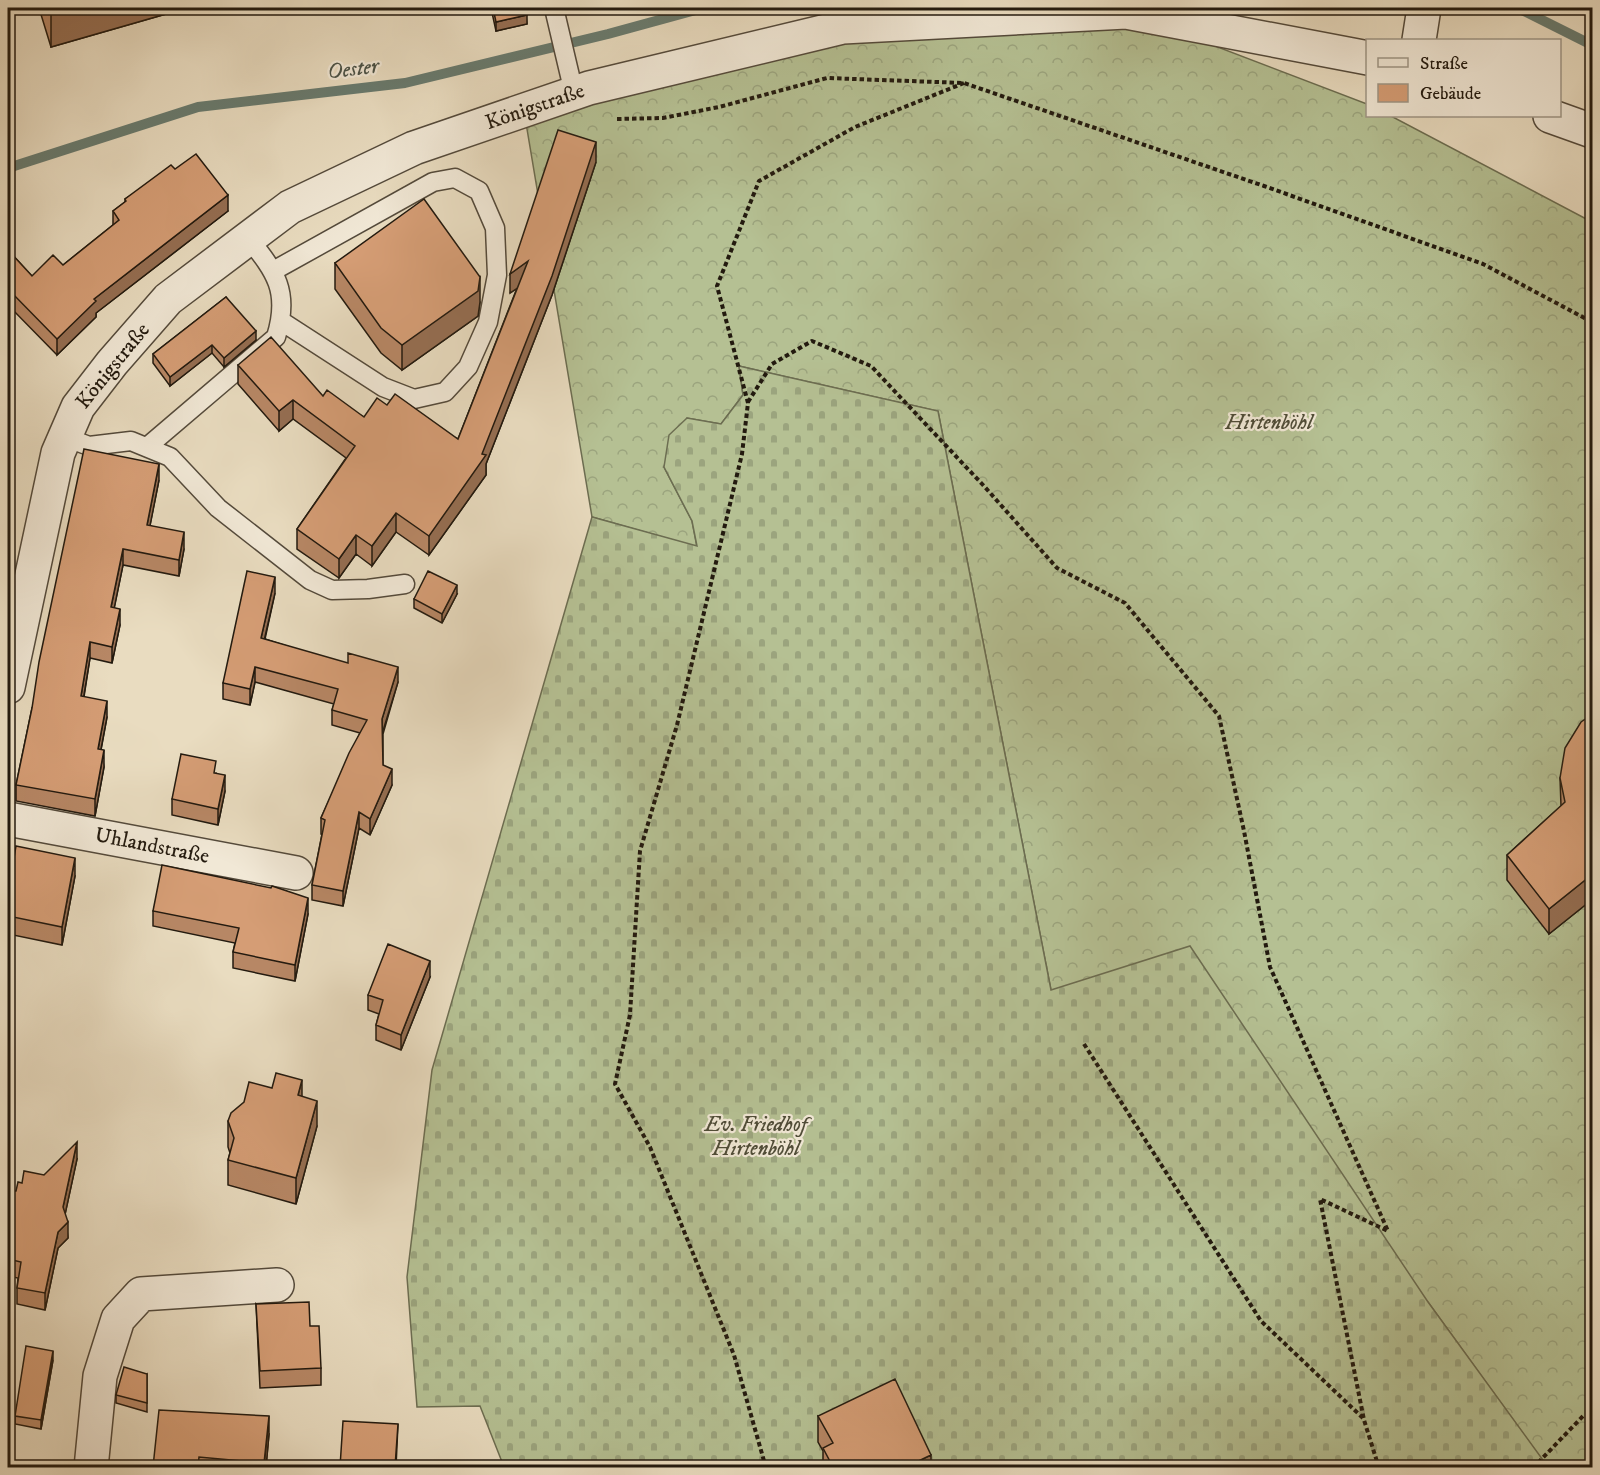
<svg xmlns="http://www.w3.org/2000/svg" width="1600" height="1475" viewBox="0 0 1600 1475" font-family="'IM FELL DW Pica',serif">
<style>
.forest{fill:url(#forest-crowns);stroke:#6c6d51;stroke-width:1.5}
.cemetery{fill:url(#cemetery-stones);stroke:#6c6d51;stroke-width:1.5}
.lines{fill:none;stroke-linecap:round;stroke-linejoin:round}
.stream{stroke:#697b6f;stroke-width:10}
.service-casing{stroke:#544a3b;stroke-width:21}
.minor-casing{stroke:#544a3b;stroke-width:36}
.tertiary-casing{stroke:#544a3b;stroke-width:36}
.path{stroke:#231a0f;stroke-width:4;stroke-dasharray:4.5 3;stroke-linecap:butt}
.service{stroke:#f1e8d6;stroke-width:18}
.minor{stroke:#f1e8d6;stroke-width:33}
.tertiary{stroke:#f1e8d6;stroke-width:33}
.wall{fill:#b78765;stroke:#231a0f;stroke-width:1.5}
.shaded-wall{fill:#956e52;stroke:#231a0f;stroke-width:1.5}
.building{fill:#d59d75;stroke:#231a0f;stroke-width:1.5}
.labels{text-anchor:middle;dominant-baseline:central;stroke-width:4.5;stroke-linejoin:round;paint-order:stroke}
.street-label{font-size:21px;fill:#231a0f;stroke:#f1e8d6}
.park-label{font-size:21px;font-style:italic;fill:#4f4c37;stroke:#f1e8d6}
.water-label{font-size:22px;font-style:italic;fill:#4c5347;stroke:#f1e8d6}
</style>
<defs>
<pattern id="forest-crowns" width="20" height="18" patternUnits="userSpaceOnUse" patternTransform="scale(1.5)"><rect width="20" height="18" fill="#b5c093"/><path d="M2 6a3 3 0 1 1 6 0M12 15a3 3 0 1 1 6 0" fill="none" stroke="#9ba47e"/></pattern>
<pattern id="cemetery-stones" width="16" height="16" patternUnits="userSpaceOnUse" patternTransform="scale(1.5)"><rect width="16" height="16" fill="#b5c093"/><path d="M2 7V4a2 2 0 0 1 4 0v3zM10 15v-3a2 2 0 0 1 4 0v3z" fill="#9ba47e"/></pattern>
</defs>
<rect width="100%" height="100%" fill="#e9dcc0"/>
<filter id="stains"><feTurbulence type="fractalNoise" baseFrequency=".00333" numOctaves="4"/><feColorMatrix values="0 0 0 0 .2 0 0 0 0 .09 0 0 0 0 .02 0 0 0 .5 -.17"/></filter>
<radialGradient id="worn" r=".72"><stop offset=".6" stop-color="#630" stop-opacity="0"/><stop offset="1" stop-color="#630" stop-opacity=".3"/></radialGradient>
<path class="forest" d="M1126,12L1367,104L1368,116H1391L1592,222V1467H1547L1428,1302L1051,990L938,411L739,366L743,395L721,424L687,418L664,467L692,521L697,547L592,517L524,111L843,27Z"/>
<path class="cemetery" d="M739,366L938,411L1051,990L1190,946L1428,1302L1548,1467H504L480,1406L417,1407L407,1277L432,1070L592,517L697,546L692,521L664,467L669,435L687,418L721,424L743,395Z"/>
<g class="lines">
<path class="stream" d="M1518,8L1592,45
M8,168L198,107L405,83L608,34L703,8"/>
<g class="service-casing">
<path id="service" d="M554,8L574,93
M273,271L433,182L455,178L479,191L495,228L497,275L488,322L468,367L445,392L414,399L383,387L281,321
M65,437L89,446L131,441L170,457L218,508L310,580L332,590L368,589L405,584
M147,447L276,337C290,292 276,272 248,238"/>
</g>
<g class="minor-casing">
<path id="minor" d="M1419,40L1424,8
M8,687L58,453L78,407L112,363L168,299L290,207L414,148L589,88L843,27L1126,12L1368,58
M8,819L296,873
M91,1468L100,1376L118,1319L141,1294L277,1285"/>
</g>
<g class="tertiary-casing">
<path id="tertiary" d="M1550,116L1592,131"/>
</g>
<path class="path" d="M617,119L663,118L719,107L827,78L964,83L1264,186L1483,264L1592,322
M748,402L772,364L812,341L871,366L983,485L1057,568L1125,603L1219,716L1244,831L1270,967L1388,1231L1320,1199L1364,1420L1379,1468
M1084,1044L1261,1321L1364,1419
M766,1468L734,1355L650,1147L615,1084L630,1015L640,851L677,725L742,454L748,403L717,286L759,181L855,127L964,83
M1533,1468L1584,1415L1592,1413"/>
<use href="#service" class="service"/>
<use href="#minor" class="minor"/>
<use href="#tertiary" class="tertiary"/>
</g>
<path class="wall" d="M39,8H187L51,47Z
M491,8H525L527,24L496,31Z
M596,162L552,295L486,464V475L429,555L396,532L372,566L356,554L339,578L297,549V529L346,458L293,419L279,431L238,384V365L323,396L364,417L387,405L458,439L517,288L510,293Z
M175,169L228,211L96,313V317L57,355L8,305V250L32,276L63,265L113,225V211L125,202V199Z
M335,263L480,302L478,316L402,370L381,353L335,289Z
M226,297L256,340L224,367L212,353L170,386L153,363V354Z
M159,480L150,525L184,549L179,576L123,565L114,608L120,625L112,663L90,658L84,697L107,717L101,750L104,767L95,816L16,801V785L32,708Z
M275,593L265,639L398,682L383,734V765L392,785L370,835L359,828L343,906L312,900V885L322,834H321V818L360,733L332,725V710L334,704L255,682L250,705L223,699V683Z
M457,594L442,623L414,608V599Z
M1593,714V906L1589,902L1549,934L1507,880V855L1561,806L1560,778Z
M216,773L225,791L218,825L172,815V799Z
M8,873L75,876L62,945L8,934Z
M153,911L308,914L295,981L233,968V952L235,943L153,926Z
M430,977L401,1050L376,1040V1025L379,1014L368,1010V995Z
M302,1097L317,1126L296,1204L228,1185V1160L230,1153L228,1147V1121Z
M77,1159L65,1214L68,1238L58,1248L45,1310L17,1304V1288L18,1278L8,1276V1223L16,1191L22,1183L44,1175Z
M256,1304L321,1368V1385L260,1388Z
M53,1360L41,1429L15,1424V1416Z
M147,1374V1412L116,1403V1395Z
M818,1416L931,1467H823V1451L818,1442Z
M269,1434L266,1467H153Z"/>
<path class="shaded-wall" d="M74,8H187L51,47V14Z
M527,15V24L496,31V22Z
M596,142V162L552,295L486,464V475L429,555V536Z
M228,195V211L96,313V317L57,355V339L94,299Z
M528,261V281L510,293V274Z
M480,277V302L478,316L402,370V345Z
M256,331V340L224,367V358Z
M212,345V353L170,386V377Z
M293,400V419L279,431V411Z
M159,464V480L147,541V525Z
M396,513V532L372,566V546Z
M184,532V549L179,576V560Z
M356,535V554L339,578V559Z
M123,549V565L111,624V607Z
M275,577V593L261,654V638Z
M457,585V594L442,623V614Z
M120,609V625L112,663V647Z
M90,642V658L81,713V696Z
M255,667V682L250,705V689Z
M398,667V682L382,734V719Z
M107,701V717L98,765V749Z
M104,750V767L95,816V799Z
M392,769V785L370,835V819Z
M225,775V791L218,825V809Z
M359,812V828L343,906V891Z
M75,858V876L62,945V927Z
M1589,877V902L1549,934V909Z
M308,898V914L295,981V965Z
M430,961V977L401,1050V1035Z
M302,1080V1106L298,1095Z
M317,1101V1126L296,1204V1178Z
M77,1142V1159L63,1224V1207Z
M68,1222V1238L58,1248L45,1310V1293L58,1232Z
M53,1351V1360L41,1429V1420Z
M269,1416V1434L266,1467H264Z
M398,1424L396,1467H395Z
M931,1455V1467H906Z"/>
<path class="building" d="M49,8H74L51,14Z
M493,8H525L527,15L496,22Z
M558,130L596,142L552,276L482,454L486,455L429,536L396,513L372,546L356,535L339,559L297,529L355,446L293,400L279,411L238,365L271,337L323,396L327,390L364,417L377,398L387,405L395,394L458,439L528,261L510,274Z
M196,154L228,195L94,299L96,301L57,339L8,289V250L32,276L53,255L63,265L119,220L113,211L126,201L125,199L171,165L175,169Z
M424,199L480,277L478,291L402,345L381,328L335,263Z
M226,297L256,331L224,358L212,345L170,377L153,354Z
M84,449L159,464L147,525L184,532L179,560L123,549L111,607L120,609L112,647L90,642L81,696L107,701L98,749L104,750L95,799L16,785L32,708L39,662Z
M247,571L275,577L261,638L348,663V653L398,667L382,719L383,765L392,769L370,819L359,812L343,891L312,885L325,820L321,818L349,753L367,720L332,710L338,689L255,667L250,689L223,683Z
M428,571L457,585L442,614L414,599Z
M1593,714V881L1589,877L1549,909L1507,855L1565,802L1560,778L1565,748L1581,722Z
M181,754L216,761L214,773L225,775L218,809L172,799Z
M16,846L75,858L62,927L8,916V873L12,870Z
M162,865L271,888L272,886L308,898L295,965L233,952L239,928L153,911Z
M388,944L430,961L401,1035L376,1025L383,1000L368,995Z
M276,1073L302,1080L298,1095L317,1101L296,1178L228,1160L234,1138L228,1121L231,1113L244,1102L249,1082L272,1088Z
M77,1142L63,1207L68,1222L58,1232L45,1293L17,1288L21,1262L8,1259V1244L10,1233L8,1232L10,1223H8L14,1191H16L18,1182L22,1183L24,1171L44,1175Z
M309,1302L310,1326H319L321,1368L260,1371L256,1304Z
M26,1346L53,1351L41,1420L15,1416Z
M124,1367L147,1374V1403L116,1395Z
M895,1379L931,1455L906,1467H833L823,1448L833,1443L818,1416Z
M159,1410L269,1416L264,1463L199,1457L198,1467H153Z
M343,1421L398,1424L395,1467H340Z"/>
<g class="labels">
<g class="street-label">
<text transform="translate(535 107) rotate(-19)">Königstraße</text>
<text transform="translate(113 366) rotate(-51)">Königstraße</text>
<text transform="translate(152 846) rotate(11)">Uhlandstraße</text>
</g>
<g class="park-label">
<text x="1269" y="423">Hirtenböhl</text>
<text x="756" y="1125">Ev. Friedhof<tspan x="756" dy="24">Hirtenböhl</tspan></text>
</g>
<g class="water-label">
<text transform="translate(353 69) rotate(-7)">Oester</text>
</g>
</g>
<rect width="1600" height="1475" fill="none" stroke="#e9dcc0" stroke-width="30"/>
<rect x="9" y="9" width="1582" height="1457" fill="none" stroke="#231a0f" stroke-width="3"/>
<rect x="15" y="15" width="1570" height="1445" fill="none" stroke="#231a0f" stroke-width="1.5"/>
<rect x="1366" y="39" width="195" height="78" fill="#f1e8d6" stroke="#9f9686" stroke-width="1.5"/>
<rect x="1378" y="58" width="30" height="9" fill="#f1e8d6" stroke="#9f9686" stroke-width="1.5"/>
<text x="1420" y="69" font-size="18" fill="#231a0f">Straße</text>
<rect x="1378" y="84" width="30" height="18" fill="#d59d75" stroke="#9f9686" stroke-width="1.5"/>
<text x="1420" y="99" font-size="18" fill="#231a0f">Gebäude</text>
<rect width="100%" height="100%" filter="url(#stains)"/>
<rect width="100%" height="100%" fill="url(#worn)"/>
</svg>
